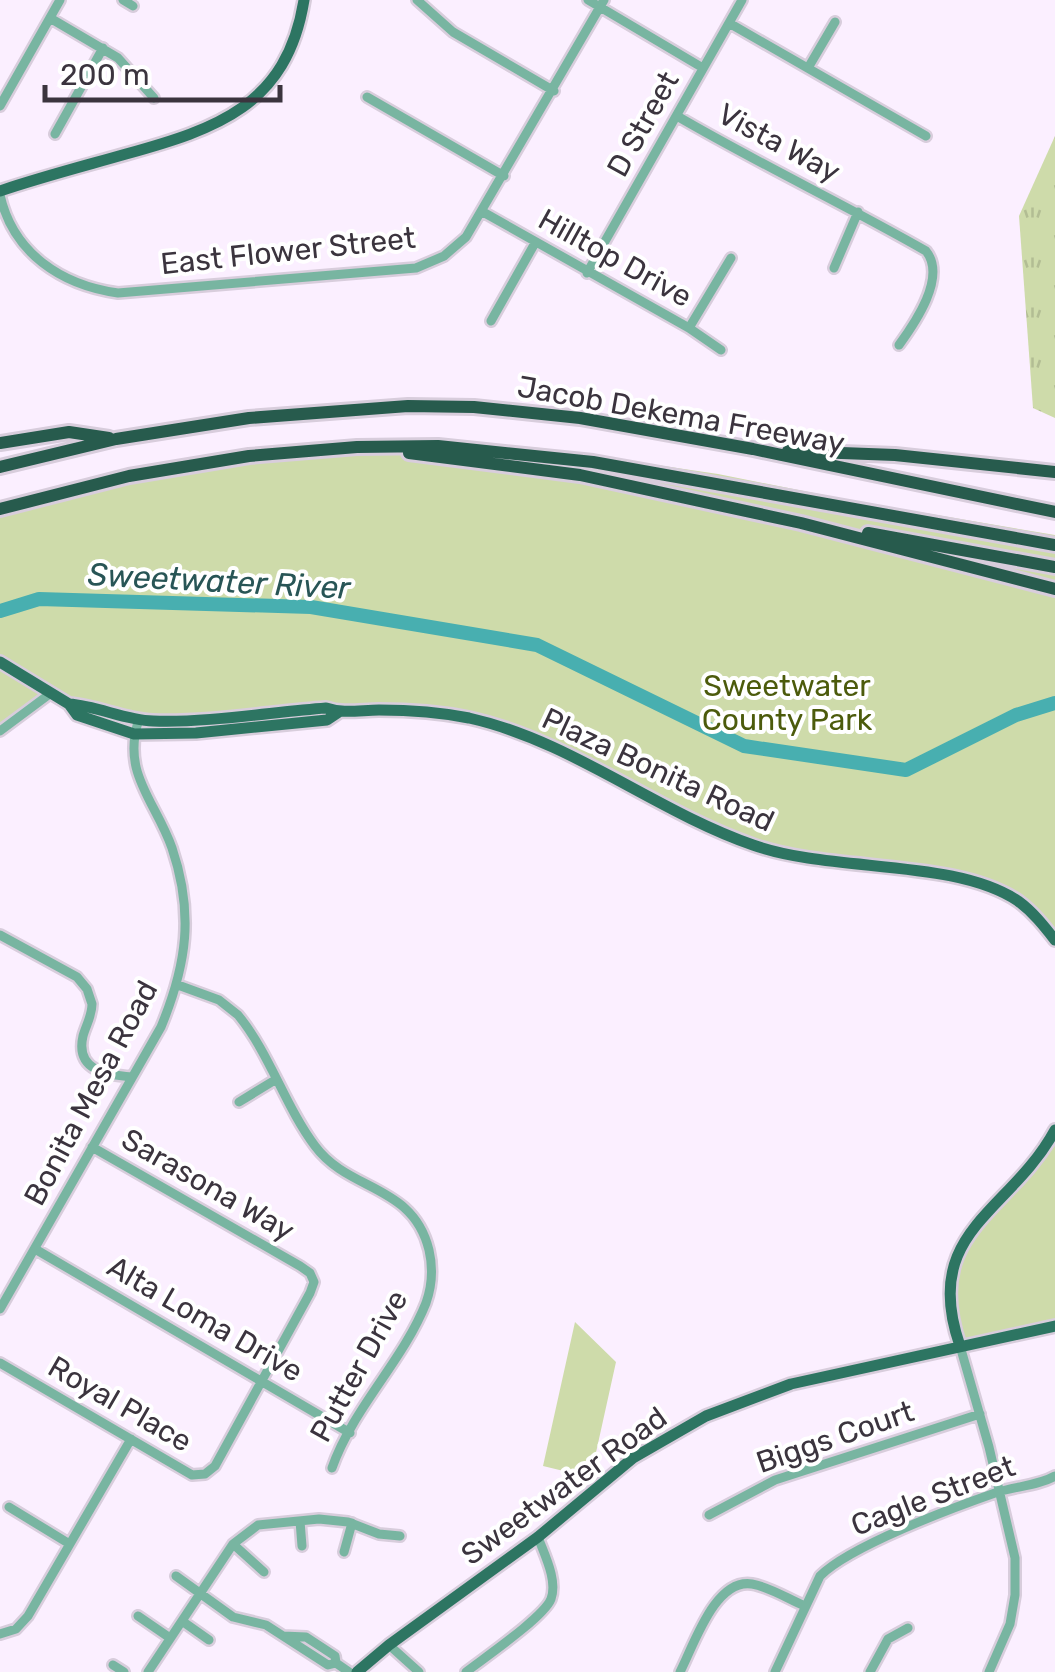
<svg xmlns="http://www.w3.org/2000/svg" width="1055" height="1672" viewBox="0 0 1055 1672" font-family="Rubik,sans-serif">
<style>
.grass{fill:url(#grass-tufts)}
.park{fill:#cedbaa}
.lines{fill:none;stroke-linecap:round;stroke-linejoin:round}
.river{stroke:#48afb0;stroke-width:14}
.minor-casing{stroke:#d8cddc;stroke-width:14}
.major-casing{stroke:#d8cddc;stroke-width:16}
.highway-casing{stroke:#d8cddc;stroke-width:18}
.minor{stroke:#78b5a1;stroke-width:9}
.major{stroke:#2d7562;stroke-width:11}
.highway{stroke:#275b4d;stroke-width:12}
.labels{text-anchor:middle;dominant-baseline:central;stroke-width:8;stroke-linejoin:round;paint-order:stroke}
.street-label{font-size:30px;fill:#3b343e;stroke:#fff}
.park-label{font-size:30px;fill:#4c5b0c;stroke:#fff}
.water-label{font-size:32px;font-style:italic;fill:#285556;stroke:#fff}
</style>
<defs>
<pattern id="grass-tufts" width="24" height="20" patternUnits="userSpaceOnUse" patternTransform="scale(2.5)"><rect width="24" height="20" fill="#cedbaa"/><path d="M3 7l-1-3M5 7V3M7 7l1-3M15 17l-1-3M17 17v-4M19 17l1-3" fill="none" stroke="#b2bd93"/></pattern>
</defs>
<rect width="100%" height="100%" fill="#fbefff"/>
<path class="grass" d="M1055,136V418L1033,408L1019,216Z"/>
<path class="park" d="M438,443L541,448L718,474L854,501L1055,535V939L1042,922L988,886L768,850L499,726L370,710L171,730H133L93,717L48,691L0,731V509L249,456Z
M1055,1131V1326L960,1346L955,1333L956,1261Z
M575,1322L616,1362L595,1457H589L576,1474L543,1466Z"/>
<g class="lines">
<path class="river" d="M0,611L39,599L311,607L537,645L744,746L906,770L1016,715L1055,703"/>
<g class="minor-casing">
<path id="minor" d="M123,0L133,6
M417,0L453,32L554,91
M588,0L703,68
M50,18L118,58L154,98
M729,23L926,136
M808,68L835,22
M367,97L504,176
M0,106L60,0
M677,116C759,164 844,204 926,251C947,277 915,323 899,345
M55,134L103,48
M0,195C13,253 61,285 118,293L416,268L444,256L466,237L604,0
M483,212L689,328L721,350
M834,268L858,212
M587,273L742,0
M491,321L535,243
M689,328L731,258
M0,731L51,693
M0,935L77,977L87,989L92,1004C92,1016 86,1025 83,1036C75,1071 107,1075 132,1077
M178,985L219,1000L238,1015C270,1054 285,1106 315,1146C349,1192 413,1184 429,1250C433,1267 432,1286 426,1303C403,1361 353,1408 332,1468
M239,1102L275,1080
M35,1249L350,1433
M0,1309L161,1027C187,964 194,913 172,848C155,800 121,773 139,719
M960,1346L989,1447L1015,1558V1595L1010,1624L989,1672
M0,1363L192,1475L205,1474L215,1466L310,1293L314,1282L310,1273L300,1266L92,1147
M9,1507L68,1543
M709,1515L775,1480L980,1414
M300,1521L302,1546
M233,1544L264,1572
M344,1552L352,1523
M176,1576L233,1617L266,1625L328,1665L336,1663
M138,1616L170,1638
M182,1621L209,1640
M0,1634L16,1629L28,1616L131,1439
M283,1636L306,1637L335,1656L336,1663L349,1672
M389,1645L419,1672
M113,1665L124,1672
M148,1672L233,1544L258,1525L319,1519L348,1522L379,1534L400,1536
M466,1672C484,1658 544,1617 551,1599C558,1580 544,1554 538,1537
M680,1672C694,1645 715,1578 752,1584C770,1587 788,1599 805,1606
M775,1672L820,1576C850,1546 952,1508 995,1493C1015,1486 1038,1486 1055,1476
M870,1672L888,1639L908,1628"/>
</g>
<g class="major-casing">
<path id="major" d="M0,191C41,177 84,166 126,154C216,129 287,106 304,0
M0,662L69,704L77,715L134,734L196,733L327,720L339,712
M69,704C98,706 124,720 153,721C207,723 272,712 326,708C343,714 361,710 379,710C409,710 439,712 469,718C572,741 655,811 753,845C831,873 954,858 1018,901C1033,912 1044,926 1055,940
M960,1346C920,1231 1010,1213 1055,1130
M357,1672L389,1645L538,1537L633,1458L706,1416L791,1384L1055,1326"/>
</g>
<g class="highway-casing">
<path id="highway" d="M0,443L69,432L109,438
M788,451L895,455L1055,472
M409,453L580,475L801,523L1055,589
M0,467L116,439L249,418L408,406L474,407L580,418L753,449L1055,512
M0,509L129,476L249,456L357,447L438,446L593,462L1055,545
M868,533L1055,567"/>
</g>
<use href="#minor" class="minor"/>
<use href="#major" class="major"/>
<use href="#highway" class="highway"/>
</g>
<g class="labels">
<g class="street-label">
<text transform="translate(643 124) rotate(-61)">D Street</text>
<text transform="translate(779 143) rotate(28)">Vista Way</text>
<text transform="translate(288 251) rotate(-6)">East Flower Street</text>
<text transform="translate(615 258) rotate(29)">Hilltop Drive</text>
<text transform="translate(681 415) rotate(10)">Jacob Dekema Freeway</text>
<text transform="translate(658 770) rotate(25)">Plaza Bonita Road</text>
<text transform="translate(91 1093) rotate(-62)">Bonita Mesa Road</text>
<text transform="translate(208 1185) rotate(30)">Sarasona Way</text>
<text transform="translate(205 1319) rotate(30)">Alta Loma Drive</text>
<text transform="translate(359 1366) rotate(-61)">Putter Drive</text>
<text transform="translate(120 1404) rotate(30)">Royal Place</text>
<text transform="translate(835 1437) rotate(-19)">Biggs Court</text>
<text transform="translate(564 1486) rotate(-36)">Sweetwater Road</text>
<text transform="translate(933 1496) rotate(-21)">Cagle Street</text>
</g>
<g class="park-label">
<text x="787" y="686">Sweetwater<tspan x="787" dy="34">County Park</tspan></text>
</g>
<g class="water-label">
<text transform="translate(219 581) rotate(3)">Sweetwater River</text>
</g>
</g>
<path d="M45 85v15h235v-15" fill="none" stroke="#3b343e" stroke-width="5"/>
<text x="60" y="85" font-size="30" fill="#3b343e" stroke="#ffffff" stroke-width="8" paint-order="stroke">200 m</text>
</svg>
